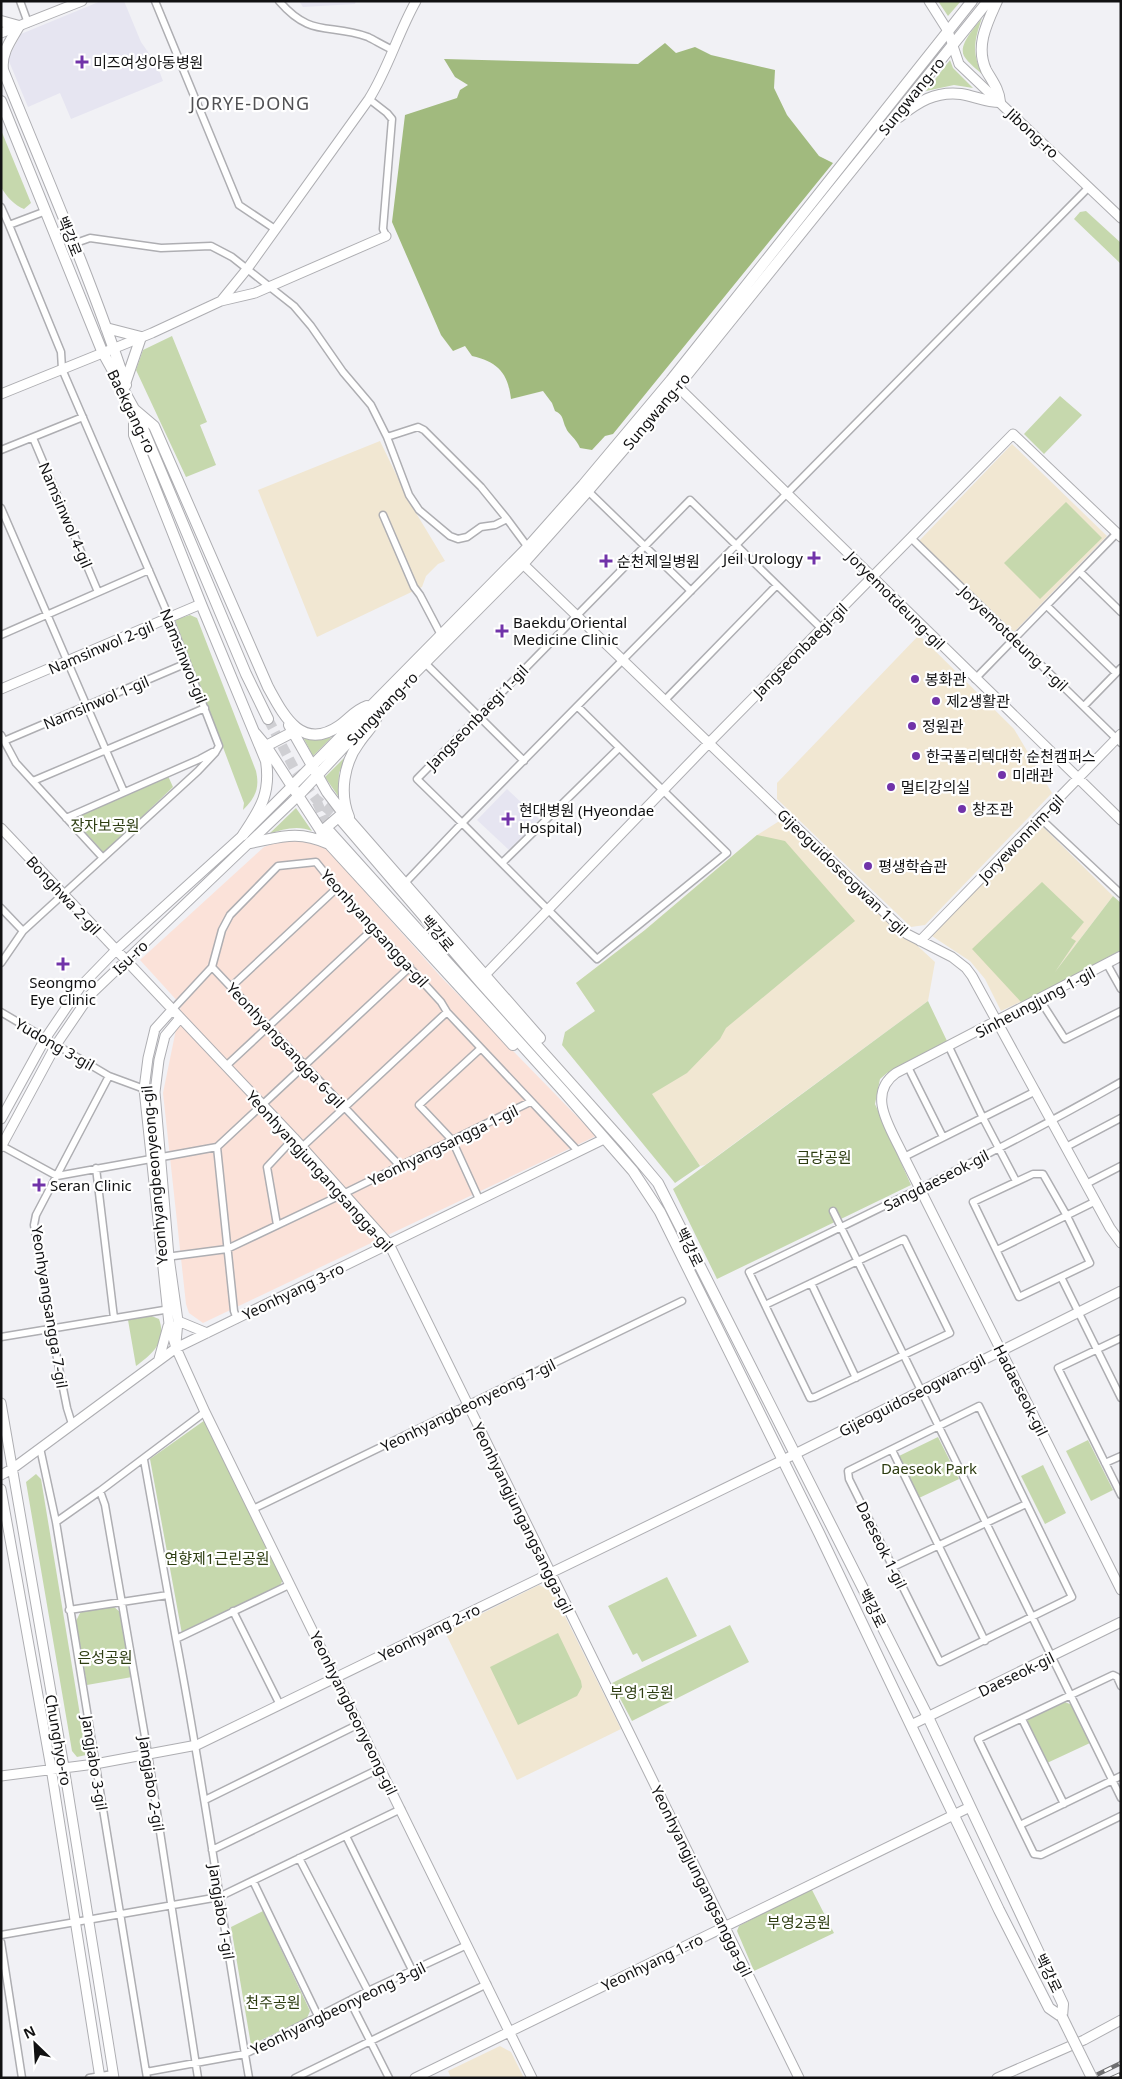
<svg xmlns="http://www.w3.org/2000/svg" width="1122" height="2079" viewBox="0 0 1122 2079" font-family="'Noto Sans','Noto Sans KR',sans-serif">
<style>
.commercial{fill:#fbe2d9}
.built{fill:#e6e5f1}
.education{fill:#f1e7d2}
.green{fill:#c6d8ad}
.forest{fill:#a1ba7e}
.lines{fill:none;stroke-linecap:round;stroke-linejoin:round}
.primary-tunnel{stroke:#cfcfd3;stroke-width:10;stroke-dasharray:10 5;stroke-linecap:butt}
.street-casing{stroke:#aeaeb2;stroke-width:9}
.secondary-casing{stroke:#aeaeb2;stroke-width:11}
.primary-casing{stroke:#aeaeb2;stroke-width:12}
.street{stroke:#fff;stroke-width:6}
.secondary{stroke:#fff;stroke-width:9}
.primary{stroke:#fff;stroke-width:10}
.rail-casing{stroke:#6f6f71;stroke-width:4.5}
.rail{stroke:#fff;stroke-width:2.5;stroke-dasharray:8;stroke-linecap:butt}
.primary-bridge-casing{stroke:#aeaeb2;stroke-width:12;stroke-linecap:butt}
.primary-bridge{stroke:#fff;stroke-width:10}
.poi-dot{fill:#7133a9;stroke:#fff;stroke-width:2}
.labels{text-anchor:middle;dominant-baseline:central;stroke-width:4.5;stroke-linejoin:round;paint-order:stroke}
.poi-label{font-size:15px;fill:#111112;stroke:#fff;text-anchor:start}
.street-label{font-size:15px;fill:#111112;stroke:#fff}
.park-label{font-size:15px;fill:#2d3d11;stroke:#fff}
.quarter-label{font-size:18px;letter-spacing:1px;fill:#515154;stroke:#fff}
</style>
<rect width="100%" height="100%" fill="#f1f1f5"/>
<path class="commercial" d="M283,840L308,841L327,849L440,976L596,1136L203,1323L189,1313L186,1304L163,1093L181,1005L140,960L264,847Z"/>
<path class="built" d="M101,1H124L141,42L157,65L163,81L71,119L60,93L28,107L8,59L21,34Z
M299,1H356L355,4L303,7Z
M507,789L539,819L509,850L477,820Z"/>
<path class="education" d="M380,441L410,503L445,561L438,564L426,576L422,587L317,637L258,490Z
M1012,444L1107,536L1014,632L919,541Z
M919,635L1014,729L1052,793L925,925L911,927L777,799V783Z
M781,820L935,962L928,1001L705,1165L700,1166L576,983L645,930L757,835Z
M1039,823L1113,896L1039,993L1001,1011L985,979L970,961L932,936Z
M539,1585L553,1592L621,1729L517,1780L445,1632Z
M500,2046L511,2052L524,2078H451L448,2071Z"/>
<path class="green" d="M938,1H961L948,16Z
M982,18C974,41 971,55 984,76C978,70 968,63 964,56C958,45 975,27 982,18Z
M950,60L953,68L973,88L954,85L926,91Z
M1,130L31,203L24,209C15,206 6,196 1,187Z
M1086,211L1121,243V264L1074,219L1080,212Z
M172,336L207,422L200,425L216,465L186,477L136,370L143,350Z
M1060,396L1082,415L1044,454L1024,434Z
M1066,502L1102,538L1040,599L1004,563Z
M190,615L197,618L256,771C260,789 255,798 243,810L244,803L175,620Z
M332,737L313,756L304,739L319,740Z
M346,756L339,773L338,796L325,777Z
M168,776L173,787L104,853L73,819Z
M296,808L312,831C298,825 283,829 269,834Z
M757,835L785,841L855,921L726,1028L720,1039L687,1073L652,1094L700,1166L675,1183L562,1045L565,1032L595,1011L576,983L645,930Z
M1042,882L1084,922L1071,938L1076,941L1055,972L1113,896L1121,903V950L1044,992L1021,1002L972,949Z
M928,1001L947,1041L887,1073L880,1079L875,1104L911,1185L717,1279L673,1189Z
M149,1315L159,1319C167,1342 153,1353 136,1366L128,1320Z
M205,1420L283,1580L279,1587L182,1634L150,1459Z
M938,1437L959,1479L919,1498L899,1456Z
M1088,1440L1113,1490L1091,1501L1066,1451Z
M1043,1465L1066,1513L1045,1524L1021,1476Z
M36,1474L41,1479L86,1751V1755L77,1757L72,1751L26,1482Z
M667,1577L697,1636L642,1662L637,1653L633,1655L608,1606Z
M113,1606L121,1613L132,1677L87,1685L76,1621L81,1611Z
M730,1625L749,1662L632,1721L612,1683Z
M558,1633L581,1681L582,1687L577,1696L518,1725L490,1667Z
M1065,1702L1072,1705L1090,1743L1047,1763L1027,1720Z
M811,1888L834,1933L754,1971L737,1931L739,1926Z
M263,1911L310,2011L307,2018L251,2045L231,1927Z"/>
<path class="forest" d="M665,43L676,53L695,47L711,55L775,70L774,88L787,115L819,156L833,163L613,434L605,436L592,450L580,448C576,438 568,434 566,428C562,420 564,415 555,411L552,403L543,391L511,399C508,373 498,362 472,356L465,346L453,351L441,335L392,222L405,115L457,98L460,90L468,85L455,77L444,59L638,64Z"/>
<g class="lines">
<path class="primary-tunnel" d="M268,719L296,772L316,799L342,821
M317,802L330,832"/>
<g class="street-casing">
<path id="street" d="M20,1L28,23
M155,1L239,205L275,229
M279,1C311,38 328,23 368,37C376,41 384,46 393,50
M369,99L387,113L392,119L383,229L386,236
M1,207L9,225L46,211
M73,244L90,238L161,248L211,246L232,257L294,306L311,326L343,372L371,405L387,437L409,495L419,510L450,536L458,539L467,537L481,527L495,525L507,519L530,550
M387,437L418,427L424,430L481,487L507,519
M33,438L98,592
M1,450L83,417
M588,491L691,591
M1,508L124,792
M383,515L414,587L420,595L441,635
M911,538L1121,743
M1080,572L1121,612
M1047,606L1116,673
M1,635L149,570
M425,663L524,761
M975,679L1117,533
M665,700L777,585
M1084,706L1121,668
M578,707L727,853L597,959L462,823L1089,187
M1,735L16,763L103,858
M4,741L187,663
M33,781L205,708
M66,818L200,759L213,752
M1040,818L1121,894
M502,863L619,748
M405,883L462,823L417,779L690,500L822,629
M1,908L23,931
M1,963L23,931L198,771L215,753L219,746L169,617L62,369L61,352L9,225
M1107,964L1121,989
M212,967L222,930L230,915L278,866L316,862L337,888L441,1002L447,1012L578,1151
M232,986L337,888
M1040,1000L1065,1039L1121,1011
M173,1009L212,967L400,1166
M1,1012L109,1076
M949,1047L983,1118L1016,1181
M226,1066L374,928
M908,1067L943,1137
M2,1146L57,1176L217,1147L410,967
M217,1147L234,1311L237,1319
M302,1147L447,1012
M1066,1147L1121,1118
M904,1157L1036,1091
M96,1168L114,1318
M1033,1174H1043L1067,1216L1090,1263L1019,1297L973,1202Z
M1086,1184L1121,1166
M479,1199L452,1140L419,1105L480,1049
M833,1211L1121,1798
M277,1225L267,1167L294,1138
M997,1250L1096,1201
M166,1257L227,1249L343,1194L530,1102
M1061,1277L1121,1398
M811,1283L856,1378
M765,1305L904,1239L950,1333L815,1397L810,1398L749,1272C874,1211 1000,1151 1121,1082
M1,1337L170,1309
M1121,1338L1058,1368L1121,1495
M979,1406L1072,1597L940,1662L849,1479L848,1471Z
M72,1424L67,1408L51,1328L34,1225L36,1215L109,1076L147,1090
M40,1448L56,1522L147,2078
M892,1450L985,1641
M144,1460L176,1639
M1105,1463L1121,1456
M100,1491L105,1505L148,1754L198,2078
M253,1509L682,1301
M56,1522L100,1491L205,1412
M893,1567L1026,1504
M69,1610L168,1595
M233,1611L280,1705
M1121,1686L1117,1677L1113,1675L978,1739L1034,1854L1041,1855L1121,1816
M1022,1719L1064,1804
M205,1800L359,1724
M1020,1825L1121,1776
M346,1836L412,1970
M212,1850L381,1768
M299,1858L368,1991
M253,1881L318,2016
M1,1935L219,1897L401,1809
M1,1942L22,2078
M352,1999L354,2009L389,2078
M146,2072L245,2054L368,1991L467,1945
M89,2078L113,2074
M249,2078C224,1932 204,1784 176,1639L289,1585
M295,2078L487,1984"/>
</g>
<g class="secondary-casing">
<path id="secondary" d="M929,1L948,31L959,64L1121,218
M1,33L82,1
M221,301L247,269L369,99C388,69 398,33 416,1
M674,383L1121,820
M1,394L152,333L221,301L255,293L386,236
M523,564L907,934L952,957L966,968L972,976L1110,1228L1121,1243
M1,689L201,604
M1,828L294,1138L389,1244L799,2078
M920,941L1121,734
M1121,956L896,1073C865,1095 892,1130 904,1157L1121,1590
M484,976L703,749L1013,434L1121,537
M173,1009L155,1029L148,1058L144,1089L169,1324L176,1348L205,1412L532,2078
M1,1119L45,1039L81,986L116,950L243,835L291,787
M1,1147L56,1045L90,995L297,797
M178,1321L207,1333
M176,1343L178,1321L169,1257L155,1092L159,1060L165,1036L180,1018
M159,1359L168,1326
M1,1403L64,1767L114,2078
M1,1475L12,1469L176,1348L604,1139
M1,1489L51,1768L100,2078
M911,1725L1121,1622
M1,1776L95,1764L197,1745L783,1460L1121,1291
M415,2078L970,1807
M997,2078L1084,2040L1121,2020"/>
</g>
<g class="primary-casing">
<path id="primary" d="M1,21L19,26C11,40 1,53 3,69
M1,65C44,171 90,276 126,385
M1,101L102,351L134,409L154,426L268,687C283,714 301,752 339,726C349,719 355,710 367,706
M899,117C918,102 935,91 961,94C974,96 986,102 1000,102C999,89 992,81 986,70C975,46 987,23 997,1
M106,328L141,337L125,384
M134,412V435L201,604L266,761C271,794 260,809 243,835
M136,412L246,674L268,719
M289,725L327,792L343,813L540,1038
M255,733L266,746L330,845L513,1045
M266,746L293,732
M291,787L528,547L583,485L671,380L972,1
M297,797L385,703L523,564L588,491L678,386L988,1
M349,817C339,793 344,763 359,743C366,732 374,727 378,714
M321,832L343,813
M330,832L565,1093L633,1171L660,1212L819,1533L999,1910L1049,2008L1062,2017L1063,2004L928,1717L658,1183L626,1145L480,982L342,821
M250,843C282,837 297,830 329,844"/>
</g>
<use href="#street" class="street"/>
<use href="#secondary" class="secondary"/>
<use href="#primary" class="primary"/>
<g class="rail-casing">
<path id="rail" d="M1090,2078L1121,2063
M1112,2078L1121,2074"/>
</g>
<use href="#rail" class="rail"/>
<g class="primary-bridge-casing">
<path id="primary-bridge" d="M1062,2017L1092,2078"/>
</g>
<use href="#primary-bridge" class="primary-bridge"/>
</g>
<g class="poi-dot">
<path d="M79.5 54.5h5v5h5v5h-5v5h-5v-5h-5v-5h5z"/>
<path d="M811.5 550.5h5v5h5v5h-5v5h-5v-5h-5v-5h5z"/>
<path d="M603.5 553.5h5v5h5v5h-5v5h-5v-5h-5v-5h5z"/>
<path d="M499.5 623.5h5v5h5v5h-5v5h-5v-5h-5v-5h5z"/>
<circle cx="915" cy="679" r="5"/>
<circle cx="936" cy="701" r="5"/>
<circle cx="912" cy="726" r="5"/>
<circle cx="916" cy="756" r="5"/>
<circle cx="1002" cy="775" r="5"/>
<circle cx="891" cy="787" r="5"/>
<circle cx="962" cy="809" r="5"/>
<path d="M505.5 811.5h5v5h5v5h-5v5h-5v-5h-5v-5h5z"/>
<circle cx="868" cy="866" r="5"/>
<path d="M60.5 956.5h5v5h5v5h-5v5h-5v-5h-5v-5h5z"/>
<path d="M36.5 1177.5h5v5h5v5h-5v5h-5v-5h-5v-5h5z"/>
</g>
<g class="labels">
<g class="poi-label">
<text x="93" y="62">미즈여성아동병원</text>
<text x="803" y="558" text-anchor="end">Jeil Urology</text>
<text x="617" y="561">순천제일병원</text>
<text x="513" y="622">Baekdu Oriental<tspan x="513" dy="17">Medicine Clinic</tspan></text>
<text x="925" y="679">봉화관</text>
<text x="946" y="701">제2생활관</text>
<text x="922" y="726">정원관</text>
<text x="926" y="756">한국폴리텍대학 순천캠퍼스</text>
<text x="1012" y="775">미래관</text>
<text x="901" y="787">멀티강의실</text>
<text x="972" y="809">창조관</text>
<text x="519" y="810">현대병원 (Hyeondae<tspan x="519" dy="17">Hospital)</tspan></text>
<text x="878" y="866">평생학습관</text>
<text x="63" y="982" text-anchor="middle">Seongmo<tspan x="63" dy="17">Eye Clinic</tspan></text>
<text x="50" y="1185">Seran Clinic</text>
</g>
<g class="street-label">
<text transform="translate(911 96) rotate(-51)">Sungwang-ro</text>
<text transform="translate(1033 133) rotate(43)">Jibong-ro</text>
<text transform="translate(70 236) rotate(68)">백강로</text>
<text transform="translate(132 411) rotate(64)">Baekgang-ro</text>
<text transform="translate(656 411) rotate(-50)">Sungwang-ro</text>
<text transform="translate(66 515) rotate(67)">Namsinwol 4-gil</text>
<text transform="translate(896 600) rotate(45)">Joryemotdeung-gil</text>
<text transform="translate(1014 638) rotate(44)">Joryemotdeung 1-gil</text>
<text transform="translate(101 647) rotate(-23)">Namsinwol 2-gil</text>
<text transform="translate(800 650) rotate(-45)">Jangseonbaegi-gil</text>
<text transform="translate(184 656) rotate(68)">Namsinwol-gil</text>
<text transform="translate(96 702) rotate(-23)">Namsinwol 1-gil</text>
<text transform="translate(382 708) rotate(-46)">Sungwang-ro</text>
<text transform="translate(477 717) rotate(-46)">Jangseonbaegi 1-gil</text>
<text transform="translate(1021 838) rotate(-46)">Joryewonnim-gil</text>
<text transform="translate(843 872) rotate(44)">Gijeoguidoseogwan 1-gil</text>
<text transform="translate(64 895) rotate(47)">Bonghwa 2-gil</text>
<text transform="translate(375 928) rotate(48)">Yeonhyangsangga-gil</text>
<text transform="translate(438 933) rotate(50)">백강로</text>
<text transform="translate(130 957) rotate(-44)">Isu-ro</text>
<text transform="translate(1035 1002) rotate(-28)">Sinheungjung 1-gil</text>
<text transform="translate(55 1044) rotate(30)">Yudong 3-gil</text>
<text transform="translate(286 1045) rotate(47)">Yeonhyangsangga 6-gil</text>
<text transform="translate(443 1145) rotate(-26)">Yeonhyangsangga 1-gil</text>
<text transform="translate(320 1171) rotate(48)">Yeonhyangjungangsangga-gil</text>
<text transform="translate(154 1175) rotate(-95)">Yeonhyangbeonyeong-gil</text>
<text transform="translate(936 1180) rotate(-27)">Sangdaeseok-gil</text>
<text transform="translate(690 1247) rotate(64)">백강로</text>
<text transform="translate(293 1291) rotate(-26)">Yeonhyang 3-ro</text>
<text transform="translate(50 1307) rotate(81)">Yeonhyangsangga 7-gil</text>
<text transform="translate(1021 1390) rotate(63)">Hadaeseok-gil</text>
<text transform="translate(912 1395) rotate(-27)">Gijeoguidoseogwan-gil</text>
<text transform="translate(468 1405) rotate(-26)">Yeonhyangbeonyeong 7-gil</text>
<text transform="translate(523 1518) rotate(64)">Yeonhyangjungangsangga-gil</text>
<text transform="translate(882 1545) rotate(64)">Daeseok 1-gil</text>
<text transform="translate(873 1608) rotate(63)">백강로</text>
<text transform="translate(429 1632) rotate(-26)">Yeonhyang 2-ro</text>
<text transform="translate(1016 1674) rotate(-26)">Daeseok-gil</text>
<text transform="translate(354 1713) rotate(64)">Yeonhyangbeonyeong-gil</text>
<text transform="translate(59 1740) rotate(80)">Chunghyo-ro</text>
<text transform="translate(95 1763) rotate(81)">Jangjabo 3-gil</text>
<text transform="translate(152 1784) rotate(81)">Jangjabo 2-gil</text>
<text transform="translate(702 1881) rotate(64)">Yeonhyangjungangsangga-gil</text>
<text transform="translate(222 1912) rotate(81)">Jangjabo 1-gil</text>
<text transform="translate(652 1962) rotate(-26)">Yeonhyang 1-ro</text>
<text transform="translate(1049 1973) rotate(64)">백강로</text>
<text transform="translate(338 2008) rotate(-26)">Yeonhyangbeonyeong 3-gil</text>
</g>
<g class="park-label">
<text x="105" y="825">장자보공원</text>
<text x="824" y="1157">금당공원</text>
<text x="929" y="1468">Daeseok Park</text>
<text x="217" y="1558">연향제1근린공원</text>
<text x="105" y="1657">은성공원</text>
<text x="642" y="1692">부영1공원</text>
<text x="799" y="1922">부영2공원</text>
<text x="273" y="2002">천주공원</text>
</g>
<g class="quarter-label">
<text x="250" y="103">JORYE-DONG</text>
</g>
</g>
<rect width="1122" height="2079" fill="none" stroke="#111112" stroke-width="5"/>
<g transform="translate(35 2044) rotate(335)" stroke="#ffffff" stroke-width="4" paint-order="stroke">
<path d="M0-4L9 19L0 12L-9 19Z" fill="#111112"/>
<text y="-8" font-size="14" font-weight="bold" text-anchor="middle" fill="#111112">N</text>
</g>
</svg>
